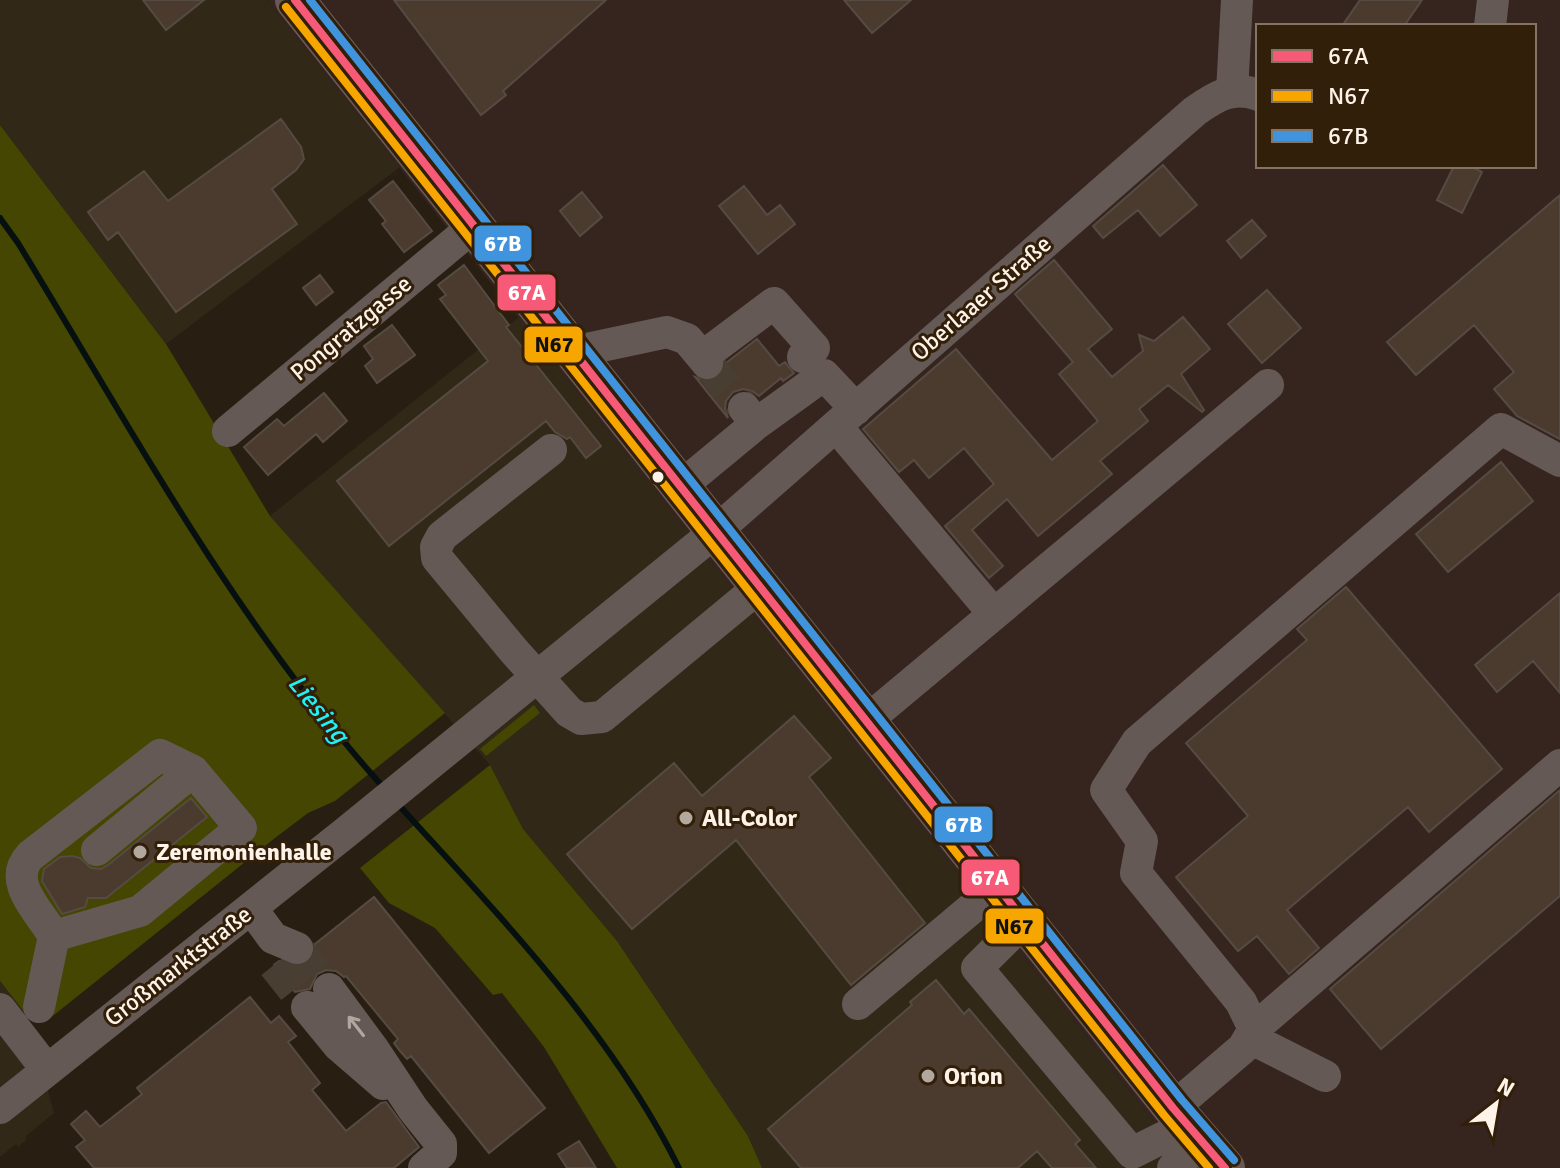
<svg xmlns="http://www.w3.org/2000/svg" width="1560" height="1168" viewBox="0 0 1560 1168" font-family="Signika,sans-serif">
<style>
.commercial{fill:#312818}
.industrial{fill:#36241f;fill-rule:evenodd}
.green{fill:#454602}
.lines{fill:none;stroke-linecap:round;stroke-linejoin:round}
.stream{stroke:#061010;stroke-width:6}
.building{fill:#4a3b2e;stroke:#554b42;stroke-width:2}
.minor-tunnel{stroke:#493e32;stroke-width:32;stroke-dasharray:32 16;stroke-linecap:butt}
.minor{stroke:#655956;stroke-width:32}
.major{stroke:#685953;stroke-width:40}
.bus-1-casing{stroke:#321f09;stroke-width:14}
.bus-2-casing{stroke:#321f09;stroke-width:14}
.bus-3-casing{stroke:#321f09;stroke-width:14}
.bus-1{stroke:#f75a77;stroke-width:8}
.bus-2{stroke:#f7a600;stroke-width:8}
.bus-3{stroke:#4094de;stroke-width:8}
.oneway{stroke:#b2a6a0}
.bus-dot{fill:#fef3e9;stroke:#321f09;stroke-width:3}
.poi-dot{fill:#b3a89e;stroke:#321f09;stroke-width:3}
.labels{text-anchor:middle;dominant-baseline:central;stroke-width:6;stroke-linejoin:round;paint-order:stroke}
.street-label{font-size:24px;fill:#fef3e9;stroke:#321f09}
.poi-label{font-size:24px;font-weight:bold;fill:#fef3e9;stroke:#321f09;text-anchor:start}
.water-label{font-size:26px;font-style:italic;fill:#20f1f5;stroke:#321f09}
.line-badge{stroke:#321f09;stroke-width:3}
.badge-label{font-size:22px;text-anchor:middle;font-weight:bold;fill:#fff}
.pale-badge-label{font-size:22px;text-anchor:middle;font-weight:bold;fill:#111}
</style>
<rect width="100%" height="100%" fill="#291e12"/>
<path class="commercial" d="M0,0H267L400,167L166,344L0,125Z
M519,317L1154,1122L1197,1168H762L748,1136L617,941L523,829L490,765L270,516Z
M0,981L28,1017L54,1113L26,1136V1140L18,1147L16,1144L0,1157Z"/>
<path class="industrial" d="M267,0H1560V1168H1197L1154,1122ZM1258,26H1534V166H1258Z"/>
<path class="green" d="M0,125L166,344L270,516L445,713L335,801L308,813L275,838L49,1019L28,1017L0,981Z
M534,705L540,713L486,756L480,749Z
M490,765L523,829L617,941L748,1136L762,1168H617L544,1047L502,993L493,995L435,928L389,903L360,868Z"/>
<g class="lines">
<path class="stream" d="M0,218L18,243C132,430 236,624 384,788
M396,802C499,916 610,1029 679,1168"/>
</g>
<path class="building" d="M143,0H204L166,30Z
M394,0H606L503,91L506,95L481,115Z
M844,0H911L872,33Z
M1360,0H1422L1404,26H1342Z
M281,119L301,147L304,159L296,170L272,189L297,224L176,312L118,232L108,240L88,212L144,171L168,201Z
M1163,165L1197,205L1160,236L1138,210L1103,238L1093,226Z
M1454,166H1470L1482,172L1462,213L1437,200Z
M393,181L432,231L404,252L382,224L386,221L369,200Z
M744,186L767,215L780,205L795,224L758,254L719,206Z
M582,192L602,217L580,236L560,211Z
M1560,195V439L1517,416L1494,389L1514,372L1474,325L1416,375L1387,342Z
M1252,220L1266,236L1241,258L1227,241Z
M1054,260L1112,329L1088,349L1112,377L1143,351L1139,335L1154,341L1183,317L1210,349L1181,374L1204,410L1202,412L1168,385L1139,409L1148,421L1100,461L1112,474L1038,536L1007,499L972,530L1003,566L989,578L945,526L994,484L964,448L929,478L914,460L899,472L863,429L956,349L1052,460L1098,421L1059,374L1073,362L1015,294Z
M464,265L509,325L506,327L601,446L586,458L570,437L567,439L555,432L546,421L389,546L337,481L488,361L440,299L446,295L438,285Z
M320,275L333,292L316,305L303,288Z
M1267,290L1301,328L1262,363L1228,324Z
M392,325L415,355L377,383L365,366L373,359L364,346Z
M757,339L779,366L785,362L794,373L783,381L781,378L759,396L752,391L743,389L733,392L726,401L725,409L728,418L695,377L709,382L718,378L724,370L726,363Z
M324,393L347,421L323,442L316,434L268,475L244,447L277,419L284,426Z
M1501,462L1533,501L1448,572L1416,534Z
M1346,587L1502,769L1429,832L1408,807L1287,910L1319,948L1289,974L1257,936L1238,951L1176,877L1248,816L1186,743L1307,640L1297,629Z
M1560,593V693L1533,661L1497,692L1475,665Z
M794,716L831,758L809,777L925,923L851,985L736,840L632,929L567,854L674,763L702,796Z
M1560,790V896L1381,1049L1330,989Z
M191,798L207,817L106,898H88L85,907L62,914L42,881L44,869L60,857L72,856L80,858L91,868L101,869L108,865Z
M374,897L545,1108L489,1153L411,1056L407,1059L400,1051L394,1043L398,1039L346,976L344,977L336,971L326,970L317,974L310,989L295,992L274,965L279,961L299,967L308,963L315,955V944Z
M936,980L964,1014L969,1009L1080,1140L1075,1144L1096,1168H1052L1037,1151L1018,1168H801L768,1129L912,1005L910,1002Z
M250,997L271,1023L279,1016L296,1036L288,1042L320,1083L312,1090L346,1131L381,1103L386,1102L419,1147L394,1168H94L76,1147L85,1140L71,1124L86,1111L100,1127L142,1094L137,1088Z
M579,1141L596,1168H567L558,1154Z"/>
<g class="lines">
<path class="minor-tunnel" d="M707,363L744,408
M297,948L329,989
M274,965L307,1007"/>
<path class="minor" d="M1490,26L1493,0
M1232,92L1237,0
M573,352L667,332L687,339L707,363
M702,357L774,303L814,348L803,357
M756,424L824,375L856,409
M836,426L994,614
M228,431L474,226
M551,450L442,536L436,547L437,558L514,651L569,712L581,719L602,717L759,587
M680,487L756,424L744,408
M865,722L1268,385
M251,908L273,938L297,948
M1024,921L977,968L1132,1153L1170,1134L1185,1122
M54,936L140,911L241,828L193,771L97,850
M329,989L374,1050L413,1109L441,1144V1153L424,1168
M858,1004L997,887
M39,1007L54,936C40,912 6,882 30,856L160,755L193,771
M307,1007L339,1046L383,1084
M0,1009L47,1070
M1254,1029L1241,1002L1136,873L1142,841L1106,790L1137,742L1501,429L1560,461
M1250,1038L1325,1076
M0,1108L345,833L715,532L1195,111C1215,97 1233,85 1258,95
M1173,1108L1243,1048L1254,1029L1560,765
M1173,1168L1202,1142"/>
<path class="major" d="M295,0L1173,1108L1225,1168"/>
<g class="bus-1-casing">
<path id="bus-1" d="M295,0L1173,1108L1225,1168"/>
</g>
<g class="bus-2-casing">
<path id="bus-2" d="M286,7L1164,1115L1209,1168"/>
</g>
<g class="bus-3-casing">
<path id="bus-3" d="M310,0L1182,1100L1234,1160"/>
</g>
<use href="#bus-1" class="bus-1"/>
<use href="#bus-2" class="bus-2"/>
<use href="#bus-3" class="bus-3"/>
</g>
<defs><path id="oneway-shaft" d="M-6 0H5M1.5-3L5.5 0L1.5 3" fill="none" stroke-width="1.6" stroke-linecap="round" stroke-linejoin="round" transform="scale(2)"/></defs>
<use class="oneway" href="#oneway-shaft" transform="translate(356 1026) rotate(-128)"/>
<circle class="bus-dot" cx="658" cy="477" r="7"/>
<g class="poi-dot">
<circle cx="686" cy="818" r="8"/>
<circle cx="140" cy="852" r="8"/>
<circle cx="928" cy="1076" r="8"/>
</g>
<g class="labels">
<g class="street-label">
<text transform="translate(981 298) rotate(-41)">Oberlaaer Straße</text>
<text transform="translate(351 328) rotate(-40)">Pongratzgasse</text>
<text transform="translate(178 966) rotate(-38)">Großmarktstraße</text>
</g>
<g class="poi-label">
<text x="702" y="818">All-Color</text>
<text x="156" y="852">Zeremonienhalle</text>
<text x="944" y="1076">Orion</text>
</g>
<g class="water-label">
<text transform="translate(318 709) rotate(51)">Liesing</text>
</g>
</g>
<g class="line-badge">
<rect x="473" y="224" width="60" height="39" rx="8" fill="#4094de"/>
<rect x="496" y="273" width="61" height="39" rx="8" fill="#f75a77"/>
<rect x="523" y="325" width="61" height="39" rx="8" fill="#f7a600"/>
<rect x="933" y="805" width="61" height="39" rx="8" fill="#4094de"/>
<rect x="960" y="858" width="61" height="39" rx="8" fill="#f75a77"/>
<rect x="984" y="907" width="61" height="38" rx="8" fill="#f7a600"/>
</g>
<g class="badge-label">
<text x="503" y="251">67B</text>
<text x="527" y="300">67A</text>
<text x="964" y="832">67B</text>
<text x="990" y="885">67A</text>
</g>
<g class="pale-badge-label">
<text x="554" y="352">N67</text>
<text x="1014" y="934">N67</text>
</g>
<rect x="1256" y="24" width="280" height="144" fill="#321f09" stroke="#847463" stroke-width="2"/>
<rect x="1272" y="50" width="40" height="12" fill="#f75a77" stroke="#847463" stroke-width="2"/>
<text x="1328" y="64" font-size="24" fill="#fef3e9">67A</text>
<rect x="1272" y="90" width="40" height="12" fill="#f7a600" stroke="#847463" stroke-width="2"/>
<text x="1328" y="104" font-size="24" fill="#fef3e9">N67</text>
<rect x="1272" y="130" width="40" height="12" fill="#4094de" stroke="#847463" stroke-width="2"/>
<text x="1328" y="144" font-size="24" fill="#fef3e9">67B</text>
<g transform="translate(1496 1104) rotate(31)" stroke="#321f09" stroke-width="6" paint-order="stroke">
<path d="M0-6L14 30L0 20L-14 30Z" fill="#fef3e9"/>
<text y="-12" font-size="22" font-weight="bold" text-anchor="middle" fill="#fef3e9">N</text>
</g>
</svg>
